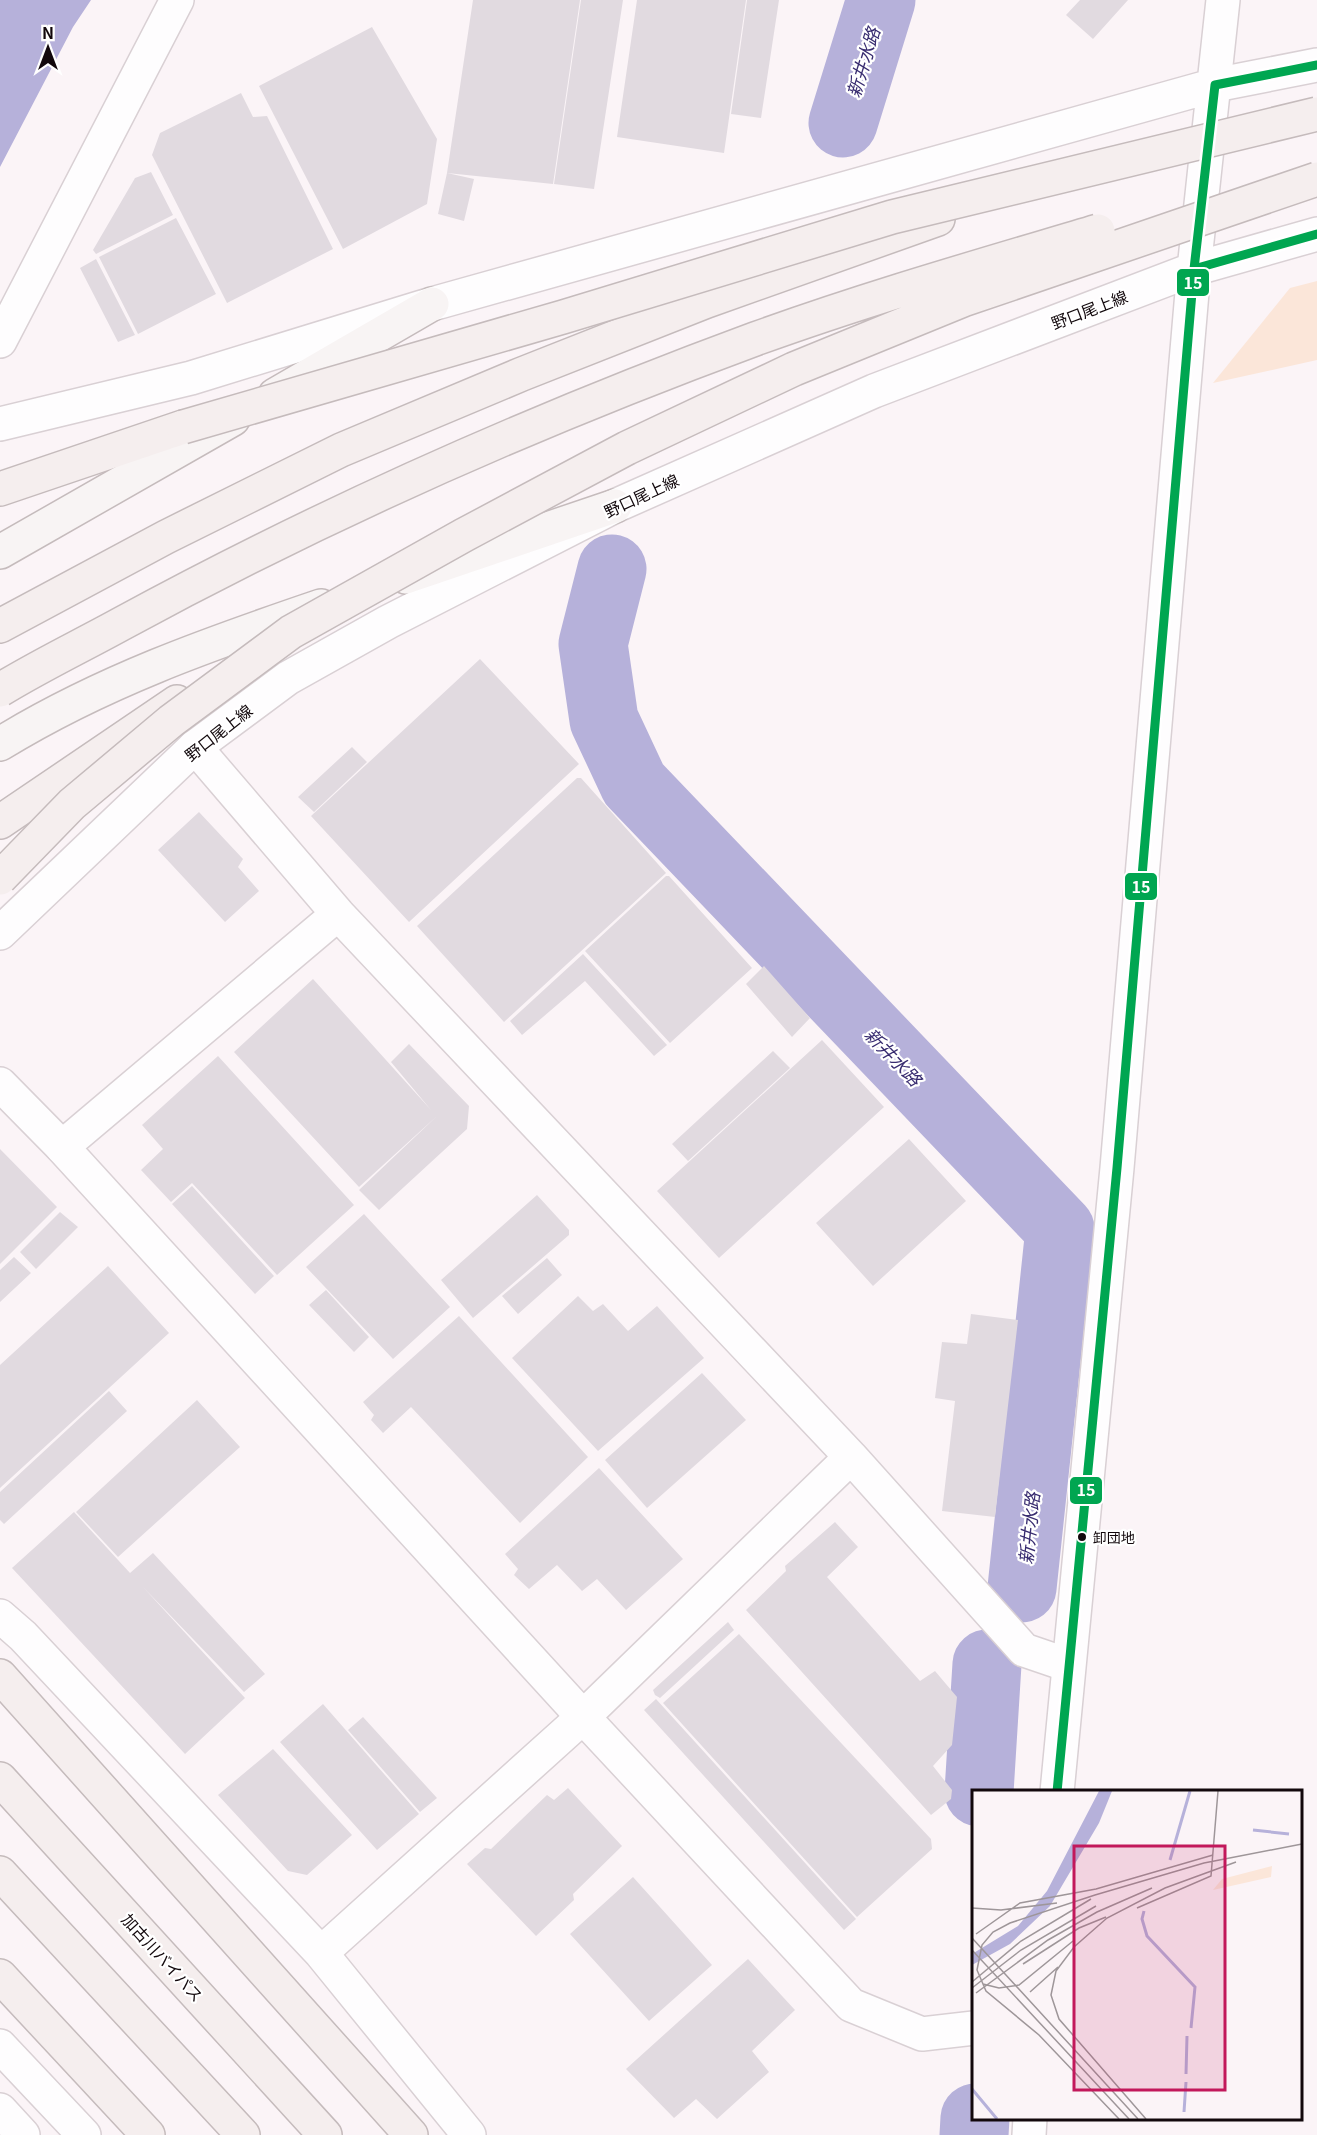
<svg xmlns="http://www.w3.org/2000/svg" width="1317" height="2135" viewBox="0 0 1317 2135" font-family="Georgia,'Noto Sans JP',serif">
<style>
.green{fill:#fbe6d9}
.water{fill:#b6b1da}
.lines{fill:none;stroke-linecap:round;stroke-linejoin:round}
.river{stroke:#b6b1da;stroke-width:69}
.building{fill:#e1dae0}
.street-casing{stroke:#d9d0d4;stroke-width:36}
.secondary-casing{stroke:#d9d0d4;stroke-width:36}
.primary-casing{stroke:#c5bbbc;stroke-width:36}
.highway-casing{stroke:#c5bbbc;stroke-width:36}
.street{stroke:#fefdfe;stroke-width:33}
.secondary{stroke:#fefdfe;stroke-width:33}
.primary{stroke:#f8f4f4;stroke-width:33}
.highway{stroke:#f5eeee;stroke-width:33}
.highway-bridge-casing{stroke:#c5bbbc;stroke-width:36;stroke-linecap:butt}
.highway-bridge{stroke:#f5eeee;stroke-width:33}
.bus-1-casing{stroke:#fff;stroke-width:14}
.bus-1{stroke:#00a651;stroke-width:9}
.bus-dot{fill:#12080c;stroke:#fff;stroke-width:2}
.labels{text-anchor:middle;dominant-baseline:central;stroke-width:4.5;stroke-linejoin:round;paint-order:stroke}
.bus-label{font-size:14px;fill:#12080c;stroke:#fff;text-anchor:start}
.street-label{font-size:16px;fill:#12080c;stroke:#fff}
.water-label{font-size:18px;font-style:italic;fill:#382c70;stroke:#fff}
.inset-river{fill:none;stroke:#b6b1da;stroke-width:3}
.inset-road{fill:none;stroke:#9e9699;stroke-width:1.5}
.view{fill:#c2185b;fill-opacity:0.15;stroke:#c2185b;stroke-width:3}
.inset-edge{fill:none;stroke:#12080c;stroke-width:3}
.line-badge{stroke:#fff;stroke-width:2}
.badge-label{font-size:16px;text-anchor:middle;font-weight:bold;fill:#fff}
</style>
<rect width="100%" height="100%" fill="#fbf4f7"/>
<path class="green" d="M1317,281V360L1213,383L1290,288Z"/>
<path class="water" d="M0,0H91L73,27L0,167Z"/>
<g class="lines">
<path class="river" d="M843,123L881,0
M612,569L593,644L604,720L634,784L1060,1229L1022,1588
M979,1792L987,1664
M974,2135L975,2118"/>
</g>
<path class="building" d="M473,0H580L553,184L447,173Z
M581,0H623L594,189L554,184Z
M637,0H746L724,153L617,137Z
M747,0H779L761,118L731,114Z
M1080,0H1128L1093,39L1066,15Z
M372,27L437,139L427,204L343,249L259,86Z
M241,93L253,117L267,116L333,249L227,303L152,155L160,133Z
M151,172L173,215L96,254L93,250L135,178Z
M447,173L474,179L464,221L438,214Z
M176,218L216,294L138,334L99,257Z
M96,259L135,335L118,342L80,268Z
M480,659L579,764L409,922L311,816Z
M352,747L367,762L314,812L298,797Z
M577,778H581L666,873L504,1022L417,926Z
M199,812L243,859L238,867L259,891L225,922L158,850Z
M666,876H669L752,968L670,1043L585,951Z
M583,954L667,1045L654,1056L585,981L522,1035L510,1021Z
M764,966L810,1018L792,1037L746,984Z
M313,979L431,1110L391,1062L409,1044L469,1106L467,1129L379,1210L359,1190L437,1116L359,1187L234,1052Z
M822,1040L884,1107L719,1258L657,1191Z
M773,1051L790,1068L688,1161L672,1144Z
M218,1056L354,1205L277,1275L192,1183L171,1202L141,1170L163,1149L142,1125Z
M909,1139L966,1201L873,1286L816,1223Z
M0,1149L57,1207L0,1264Z
M192,1186L274,1276L255,1294L172,1204Z
M537,1195L569,1230V1235L473,1318L441,1280Z
M60,1212L78,1227L36,1269L20,1252Z
M364,1214L450,1307L393,1359L306,1267Z
M14,1257L31,1273L0,1302V1270Z
M547,1258L562,1275L518,1314L502,1296Z
M108,1266L169,1333L0,1488V1365Z
M326,1290L369,1337L354,1352L309,1305Z
M578,1296L593,1311L603,1304L628,1331L657,1306L704,1358L598,1451L512,1358Z
M971,1314L1018,1320L995,1517L942,1511L955,1401L935,1398L942,1342L967,1344Z
M459,1316L588,1457L520,1523L411,1407L383,1433L371,1420L374,1415L363,1402Z
M702,1373L746,1420L647,1508L605,1460Z
M109,1391L127,1411L4,1524L0,1520V1492Z
M197,1400L240,1447L118,1557L76,1512Z
M599,1468L683,1559L626,1610L597,1579L582,1591L557,1565L529,1589L514,1575L518,1569L505,1554Z
M74,1512L130,1573L153,1553L265,1674L244,1692L143,1587L245,1698L185,1754L12,1568Z
M835,1522L858,1547L827,1577L920,1681L935,1671L957,1697L952,1745L933,1766L952,1790L951,1799L931,1815L746,1610L786,1571L785,1566Z
M728,1622L734,1630L660,1698L655,1695L653,1690Z
M739,1634L931,1839L932,1849L857,1917L663,1703Z
M656,1699L856,1919L844,1930L644,1710Z
M323,1704L419,1814L377,1850L280,1742Z
M363,1717L437,1798L420,1812L348,1730Z
M273,1749L352,1835L307,1875L288,1871L218,1795Z
M568,1788L622,1846L573,1894L574,1900L536,1936L467,1864L485,1848L491,1849L547,1795L554,1800Z
M633,1877L712,1965L649,2021L570,1934Z
M748,1959L795,2010L752,2051L769,2072L717,2119L696,2099L674,2118L626,2069Z"/>
<g class="lines">
<g class="street-casing">
<path id="street" d="M1215,85L1317,65
M1194,269L1317,234
M195,747L338,914L851,1457L1024,1650L1068,1665
M62,1147L338,914
M0,1616L23,1636L321,1953L469,2135
M321,1953L583,1717L851,1457
M0,2046L84,2135
M0,2110L23,2135"/>
</g>
<g class="secondary-casing">
<path id="secondary" d="M0,341L177,0
M0,424L191,378L432,304L1215,85
M0,933L195,747L288,678L388,622L615,506L874,391L1194,269
M0,1084L62,1147L583,1717L851,2005L922,2034L974,2028
M1057,1792L1117,1168L1194,269L1223,0
M1029,2135L1030,2118"/>
</g>
<g class="primary-casing">
<path id="primary" d="M275,395L432,304
M0,552L233,419
M406,577L615,506
M0,744C101,682 209,644 321,606"/>
</g>
<g class="highway-casing">
<path id="highway" d="M0,489L183,427
M0,626L166,537L341,450L522,374L707,301L938,219
M0,822L177,702
M0,1676L411,2135
M0,1779L325,2135
M0,1873L243,2135
M0,1976L148,2135"/>
</g>
<use href="#street" class="street"/>
<use href="#secondary" class="secondary"/>
<use href="#primary" class="primary"/>
<use href="#highway" class="highway"/>
<g class="highway-bridge-casing">
<path id="highway-bridge" d="M183,427L563,317L892,217L1317,114
M0,690C39,666 81,646 121,624C325,513 538,419 755,339C868,298 984,265 1098,231
M0,878L72,804L171,721L291,632L464,535L627,448L794,369L963,300L1317,179"/>
</g>
<use href="#highway-bridge" class="highway-bridge"/>
<g class="bus-1-casing">
<path id="bus-1" d="M1194,269L1317,234
M1057,1792L1117,1168L1194,269L1215,85L1317,65"/>
</g>
<use href="#bus-1" class="bus-1"/>
</g>
<circle class="bus-dot" cx="1082" cy="1537" r="5"/>
<g class="labels">
<g class="bus-label">
<text x="1093" y="1537">卸団地</text>
</g>
<g class="street-label">
<text transform="translate(1089 309) rotate(-21)">野口尾上線</text>
<text transform="translate(641 495) rotate(-25)">野口尾上線</text>
<text transform="translate(218 732) rotate(-38)">野口尾上線</text>
<text transform="translate(163 1957) rotate(48)">加古川バイパス</text>
</g>
<g class="water-label">
<text transform="translate(862 62) rotate(-73)">新井水路</text>
<text transform="translate(894 1056) rotate(46)">新井水路</text>
<text transform="translate(1028 1528) rotate(-84)">新井水路</text>
</g>
</g>
<g transform="translate(972 1790)">
<rect width="330" height="330" fill="#fbf4f7"/>
<path d="M300,76L299,87L241,100L250,89Z" fill="#fbe6d9"/>
<path d="M127,1H140L127,33L78,116L38,154L0,175V164L46,136L75,101Z" fill="#b6b1da"/>
<path class="inset-river" d="M281,40L317,44M198,70L218,1M172,121L170,129L175,146L223,197L219,238M214,284L215,246M0,299L25,329M212,322L214,292"/>
<path class="inset-road" d="M0,118L29,120L85,113M165,118L239,86L246,1M4,144L48,113L124,99L241,65M0,148L166,329M0,160L157,329M51,174L107,138L134,127M0,192L49,151L119,109M11,194L27,198L47,195L101,151M0,198L49,160L124,116M58,202L86,177M4,203L76,150L125,122L180,98M147,329L67,245L14,201L5,180L10,155L21,142L38,133L123,105L232,73L330,54M174,329L87,229L79,205L84,181L102,157L135,128L193,98L264,72"/>
<path class="view" d="M102,56H253V300H102Z"/>
<rect width="330" height="330" class="inset-edge"/>
</g>
<g class="line-badge">
<rect x="1176" y="268" width="34" height="29" rx="6" fill="#00a651"/>
<rect x="1124" y="872" width="34" height="29" rx="6" fill="#00a651"/>
<rect x="1069" y="1476" width="34" height="29" rx="6" fill="#00a651"/>
</g>
<g class="badge-label">
<text x="1193" y="289">15</text>
<text x="1141" y="893">15</text>
<text x="1086" y="1496">15</text>
</g>
<g transform="translate(48 48)" stroke="#ffffff" stroke-width="4.5" paint-order="stroke">
<path d="M0-4.5L10 22L0 15L-10 22Z" fill="#12080c"/>
<text y="-9" font-size="16" font-weight="bold" text-anchor="middle" fill="#12080c">N</text>
</g>
</svg>
